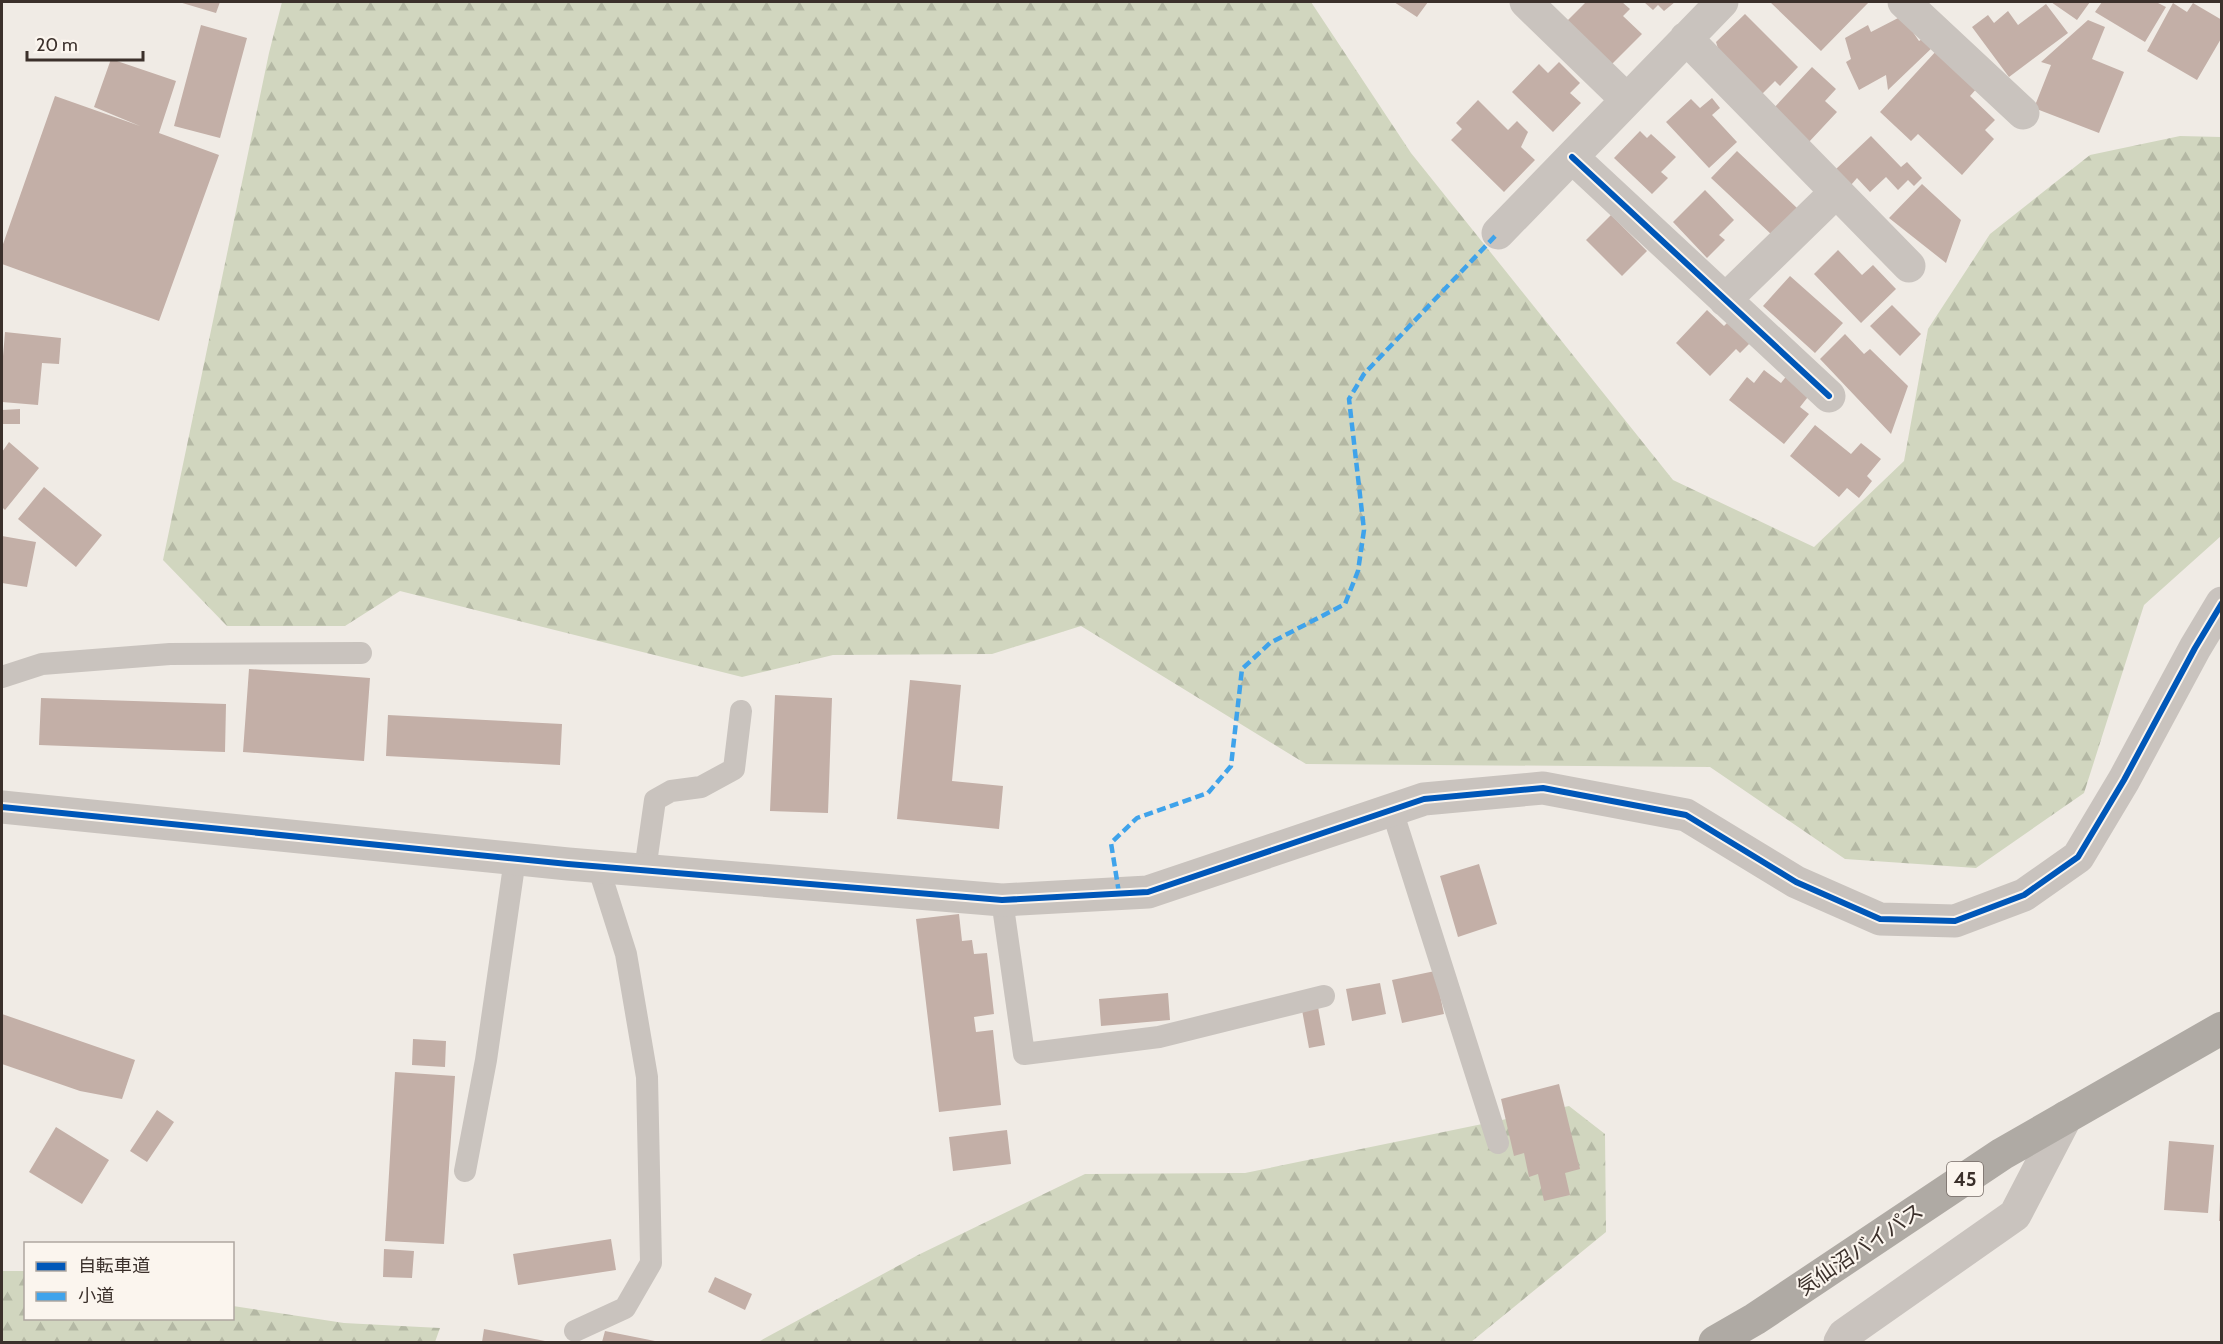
<svg xmlns="http://www.w3.org/2000/svg" width="2223" height="1344" viewBox="0 0 2223 1344" font-family="Cabin,'Noto Sans JP',sans-serif">
<style>
.forest{fill:url(#forest-firs)}
.building{fill:#c3afa7}
.lines{fill:none;stroke-linecap:round;stroke-linejoin:round}
.lane{stroke:#c9c3be;stroke-width:22}
.street{stroke:#c9c3be;stroke-width:33}
.highway{stroke:#afaaa4;stroke-width:33}
.quiet{stroke:#3fa3eb;stroke-width:4.5;stroke-dasharray:9 4.5;stroke-linecap:butt}
.cycleway-casing{stroke:#fbf5ee;stroke-width:10}
.cycleway{stroke:#0057b8;stroke-width:6}
.labels{text-anchor:middle;dominant-baseline:central;stroke-width:4.5;stroke-linejoin:round;paint-order:stroke}
.shield{fill:#fbf5ee;stroke:#756b66;stroke-width:1.5}
.shield-label{font-size:20px;font-weight:bold;fill:#3b302b}
.street-label{font-size:21px;fill:#3b302b;stroke:#fbf5ee}
</style>
<defs>
<pattern id="forest-firs" width="22" height="20" patternUnits="userSpaceOnUse" patternTransform="scale(1.5)"><rect width="22" height="20" fill="#d1d6bf"/><path d="M5 1l3.5 6h-7zM16 11l3.5 6h-7z" fill="#b4b8a4"/></pattern>
</defs>
<rect width="100%" height="100%" fill="#f0ebe5"/>
<path class="forest" d="M282,2H1311L1411,153L1673,480L1814,547L1904,461L1928,329L1990,234L2090,155L2180,136L2221,137V536L2144,605L2084,793L1976,868L1845,859L1710,767L1306,764L1081,626L992,654L833,655L742,677L400,591L345,626H227L163,560L269,53Z
M1569,1106L1605,1134L1606,1232L1471,1342H758L918,1255L1085,1174L1245,1173Z
M2,1271H25L26,1318H232L233,1306L344,1323L440,1328L435,1342L3,1341L2,1340Z"/>
<path class="building" d="M179,2H220L216,13Z
M1394,2H1428L1417,17Z
M1586,2H1622L1630,9L1623,16L1642,34L1604,72L1560,28Z
M1644,2H1675L1664,11L1658,5L1653,10Z
M1770,2H1869L1821,51Z
M2051,2H2090L2077,20Z
M2102,2H2156L2166,7L2145,42L2095,12Z
M2173,3L2187,12L2193,3L2222,20V37L2197,80L2147,51Z
M2046,4L2068,33L2009,77L1972,27L1988,15L1994,23L2008,11L2018,25Z
M1745,14L1798,67L1780,86L1775,81L1760,96L1720,55L1716,42Z
M1902,16L1919,41L1927,36L1936,44L1888,90L1886,75L1859,90L1846,62L1851,59L1845,38L1868,25L1871,32Z
M2088,20L2105,27L2092,59L2124,72L2099,133L2034,108L2051,65L2041,62Z
M201,25L247,38L220,138L174,126Z
M1938,49L1978,87L1970,96L1995,120L1985,130L1994,139L1962,175L1918,134L1911,141L1880,112Z
M111,59L176,81L159,133L219,155L159,321L2,264V247L55,96L140,126L94,107Z
M1559,62L1580,83L1570,93L1581,103L1553,132L1512,92L1539,64L1548,73Z
M1812,67L1836,89L1825,101L1837,112L1808,143L1772,110Z
M1712,98L1720,108L1712,115L1737,142L1709,168L1666,122L1691,99L1700,108Z
M1478,100L1508,130L1517,121L1528,132L1521,147L1535,160L1504,192L1451,140L1462,129L1456,123Z
M1640,131L1647,138L1651,134L1676,157L1661,172L1668,178L1652,194L1614,158Z
M1871,136L1901,167L1907,162L1922,178L1914,186L1908,180L1898,190L1886,177L1870,192L1857,178L1851,185L1836,169Z
M1737,151L1797,208L1772,235L1711,178Z
M1922,184L1961,220L1946,263L1889,218Z
M1705,190L1734,220L1719,235L1725,240L1707,258L1673,222Z
M1611,215L1647,251L1622,276L1586,240Z
M1838,250L1862,275L1873,265L1896,289L1861,323L1814,274Z
M1790,276L1843,323L1815,353L1763,306Z
M1892,305L1921,334L1900,356L1870,326Z
M1707,310L1724,326L1732,318L1754,339L1740,353L1736,349L1710,376L1676,343Z
M5,332L61,338L59,364L42,363L38,405L2,402V368Z
M1845,334L1864,354L1870,349L1908,386L1891,434L1820,359Z
M1764,370L1781,383L1788,374L1811,393L1800,407L1809,414L1784,444L1729,400L1747,377L1754,383Z
M20,409V424H2V410Z
M1815,425L1851,454L1861,443L1881,459L1867,476L1872,481L1859,498L1847,488L1839,497L1790,456Z
M9,442L39,468L5,510L2,507V452Z
M44,487L102,535L76,567L18,519Z
M2,536L36,542L27,587L2,583Z
M249,669L370,678L364,761L243,752Z
M910,680L961,685L952,781L1003,786L999,829L897,819Z
M775,695L832,698L828,813L770,811Z
M41,698L226,704L225,752L39,745Z
M388,715L562,724L560,765L386,756Z
M1479,864L1497,924L1458,937L1440,876Z
M959,914L962,941L972,940L974,954L987,953L994,1014L974,1017L976,1032L993,1030L1001,1105L939,1112L916,919Z
M1435,971L1444,1014L1402,1023L1392,980Z
M1380,983L1386,1014L1352,1021L1346,989Z
M1168,993L1170,1020L1101,1026L1099,999Z
M1318,1007L1325,1045L1309,1048L1302,1010Z
M2,1014L135,1060L122,1099L80,1091L2,1064Z
M413,1039L446,1041L445,1067L412,1065Z
M395,1072L455,1076L444,1244L385,1241Z
M1559,1084L1580,1169L1565,1173L1570,1195L1544,1201L1538,1174L1529,1177L1524,1153L1514,1156L1501,1099Z
M157,1110L174,1122L147,1162L130,1151Z
M56,1127L109,1160L82,1204L29,1172Z
M1007,1130L1011,1164L953,1171L949,1137Z
M2169,1141L2214,1145L2208,1213L2164,1210Z
M2220,1201H2222V1221H2219Z
M611,1239L616,1270L518,1285L513,1254Z
M384,1249L414,1251L412,1278L383,1277Z
M715,1277L752,1294L745,1310L708,1292Z
M484,1329L545,1341V1342H482Z
M605,1331L655,1341V1342H602Z"/>
<g class="lines">
<path class="lane" d="M2,677L42,664L170,654L361,653
M1392,810L1498,1143
M645,870L655,800L671,791L701,787L734,769L741,711
M1002,900L1024,1054L1159,1037L1324,996
M465,1171L486,1060L515,859
M575,1331L625,1308L651,1263L647,1077L626,954L598,866"/>
<path class="street" d="M1526,2L1627,100
M1904,2L2023,113
M1686,38L1909,266
M1572,157L1829,396
M1498,233L1722,2
M1725,300L1836,192
M2,807L568,864L1002,900L1148,892L1424,799L1543,788L1686,815L1796,882L1880,919L1955,921L2024,895L2078,857L2124,780L2195,648L2222,603
M1840,1342L1844,1335L2015,1215L2066,1117"/>
<path class="highway" d="M1715,1342L1755,1319L2002,1154L2222,1028"/>
<path class="quiet" d="M1119,893L1111,843L1137,818L1208,793L1231,766L1242,669L1270,643L1345,604L1358,571L1364,530L1349,399L1364,374L1498,233"/>
<g class="cycleway-casing">
<path id="cycleway" d="M1572,157L1829,396
M2,807L568,864L1002,900L1148,892L1424,799L1543,788L1686,815L1796,882L1880,919L1955,921L2024,895L2078,857L2124,780L2195,648L2222,603"/>
</g>
<use href="#cycleway" class="cycleway"/>
</g>
<g class="labels">
<rect class="shield" x="1947" y="1162" width="36" height="34" rx="4.5"/>
<g class="shield-label">
<text x="1965" y="1179">45</text>
</g>
<g class="street-label">
<text transform="translate(1860 1249) rotate(-34)">気仙沼バイパス</text>
</g>
</g>
<rect width="2223" height="1344" fill="none" stroke="#3b302b" stroke-width="6"/>
<rect x="24" y="1242" width="210" height="78" fill="#fbf5ee" stroke="#aea6a0" stroke-width="1.5"/>
<rect x="36" y="1262" width="30" height="9" fill="#0057b8" stroke="#aea6a0" stroke-width="1.5"/>
<text x="78" y="1272" font-size="18" fill="#3b302b">自転車道</text>
<rect x="36" y="1292" width="30" height="9" fill="#3fa3eb" stroke="#aea6a0" stroke-width="1.5"/>
<text x="78" y="1302" font-size="18" fill="#3b302b">小道</text>
<path d="M27 51v9h116v-9" fill="none" stroke="#3b302b" stroke-width="3"/>
<text x="36" y="51" font-size="18" fill="#3b302b" stroke="#fbf5ee" stroke-width="4.5" paint-order="stroke">20 m</text>
</svg>
